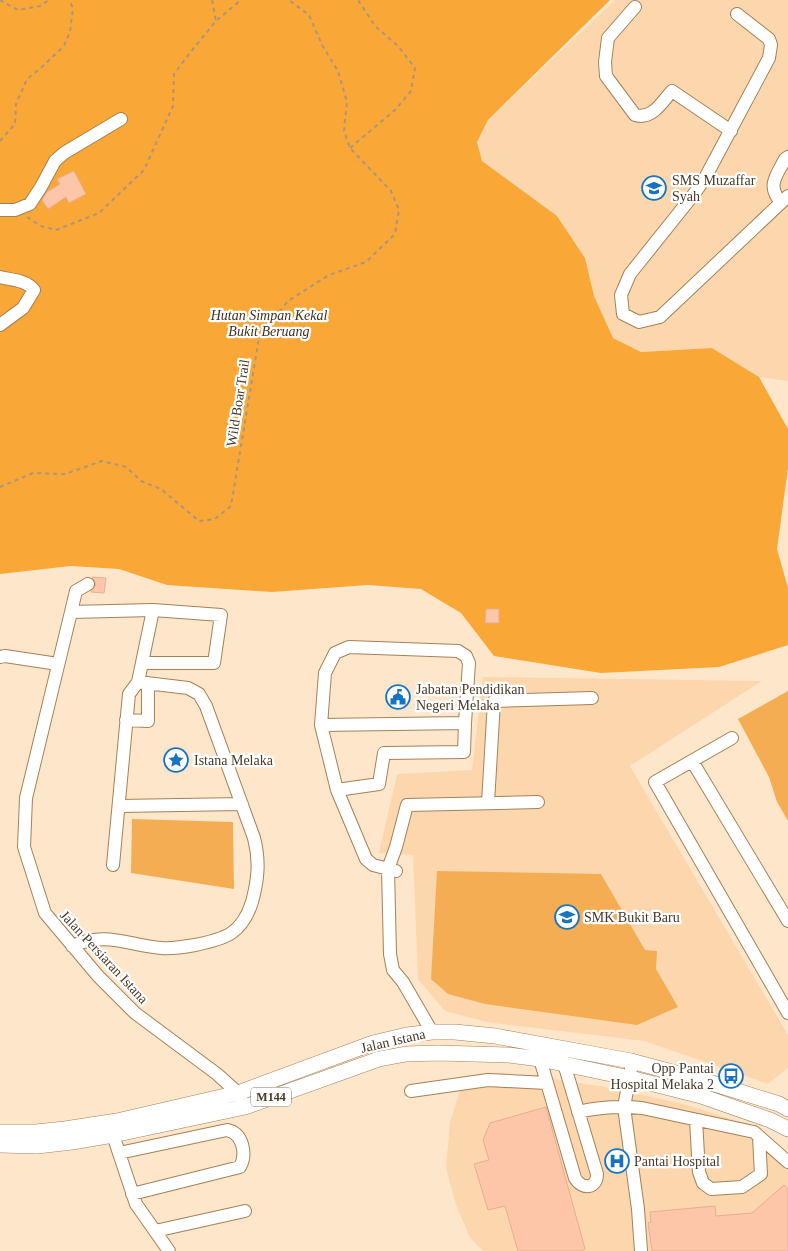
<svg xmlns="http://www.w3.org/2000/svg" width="788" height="1251" viewBox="0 0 788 1251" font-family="Georgia,serif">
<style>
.built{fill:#fcd7ae}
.green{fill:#f5ad53}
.forest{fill:#f9a737}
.building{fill:#fdc6a8;stroke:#e5af92}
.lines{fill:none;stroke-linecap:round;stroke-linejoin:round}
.minor-casing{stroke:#a68156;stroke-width:14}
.major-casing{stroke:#a68156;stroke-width:16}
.path{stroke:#aa967f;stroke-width:2;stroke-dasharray:4 4;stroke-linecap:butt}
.minor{stroke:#fff;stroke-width:12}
.major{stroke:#fff;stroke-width:15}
.labels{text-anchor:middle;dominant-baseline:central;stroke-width:4.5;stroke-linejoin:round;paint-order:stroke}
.shield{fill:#fff;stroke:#7f7467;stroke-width:1}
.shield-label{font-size:12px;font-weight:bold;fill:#483826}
.poi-label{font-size:14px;fill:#483826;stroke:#fff;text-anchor:start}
.park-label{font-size:14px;font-style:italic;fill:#40301f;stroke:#fff}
.street-label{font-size:14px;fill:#483826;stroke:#fff}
</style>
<rect width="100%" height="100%" fill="#fee6cb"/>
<path class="built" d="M615,0H788V381L759,377L712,348L641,352L613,338L594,296L585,258L557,216L482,161L477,142L488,120Z
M483,677L762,681L630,766L788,1035V1068L768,1084L644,1041L486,1022L445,1011L418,979L413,855L379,853L397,774L472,770Z
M494,1074L555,1079L611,1088L684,1104L753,1126L788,1154V1251H483L470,1238L456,1205L446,1168L450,1122L464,1078Z"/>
<path class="green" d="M788,691V821L777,802L769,777L738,719Z
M132,819L233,822L234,889L131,873Z
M437,871L601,874L645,950L657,951L656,969L678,1007L637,1025L485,1004L448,994L431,979Z"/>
<path class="forest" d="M0,0H610L488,120L477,142L482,161L557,216L585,258L594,296L613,338L641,352L712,348L759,377L788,429V468L777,549L788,588V645L719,667L601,673L494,656L461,613L421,589L368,585L272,592L167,585L119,569L71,566L0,574Z"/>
<path class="building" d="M74,171L86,194L69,203L66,197L48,209L42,200L47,192L60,184L57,179Z
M92,577L106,578L104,593L91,592L96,584Z
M486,609H499V623H485Z
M546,1107L585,1249L580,1251H518L505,1206L488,1210L474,1164L489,1160L483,1140L490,1123Z
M784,1185L788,1189V1251H652L648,1223L651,1222L650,1212L715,1206L716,1216L752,1213Z"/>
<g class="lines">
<g class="minor-casing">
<path id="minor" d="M635,7L608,38L605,62L606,76L635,115C652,120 661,103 672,91L731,131
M737,14L769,39L771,45L769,58L705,178L694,194L630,274L621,295L623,314L639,322L660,317L788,196
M781,202C766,186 777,175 785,159L788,157
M0,210H15L30,204L41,187L55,161L64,153L121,119
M0,277C12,280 26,280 34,290L23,308L0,325
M88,584L76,591L71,612L26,798L24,847L45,913L98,976L135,1013L217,1074L238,1093L245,1107
M71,612L153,610L221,615L214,663H144
M0,657L5,656L58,664
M126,720L148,721V683
M321,725L465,723
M732,738L655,782L788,1013
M692,761L788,921
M337,790L379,784L384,753L464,752L465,723L469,663L466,656L458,651L349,647L335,653L325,673L321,725L337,790L366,859L373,865L396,871
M488,803L494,701L592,698
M119,806L242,804
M113,865L129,694L138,682L153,610
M72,946C107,931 127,945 161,948C173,949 184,947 195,945C225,939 242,934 252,902C258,880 260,861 254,838L206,706L199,694L188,688L138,682
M432,1032L403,982L393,970L390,954L388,869L396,847L407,805L538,802
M540,1059L575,1178C582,1190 597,1189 597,1174L562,1057
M631,1069L624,1107L638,1209L641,1251
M411,1091L488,1080L547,1083
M578,1112C600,1107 620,1106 642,1108L754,1132L788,1162
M696,1120L699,1172L703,1183L711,1189L742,1187L761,1174L759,1137
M113,1135L136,1204L169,1251
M119,1153L227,1130C243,1133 247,1154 240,1167L132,1194
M155,1231L245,1211"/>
</g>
<g class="major-casing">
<path id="major" d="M0,1132H36L65,1129L117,1121L238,1093L373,1043L407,1035L432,1032H455L495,1036L631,1061L702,1080L779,1104L788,1109
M0,1145L37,1146L72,1142L113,1135L245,1107L379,1059L406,1054L438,1053L508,1055L540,1059L630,1078L701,1096L770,1120L788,1129"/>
</g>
<path class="path" d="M0,0L18,10L40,6L49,0
M212,0L216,21
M0,141L15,124L16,104L27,79L43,66L64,46L70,32L73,8L69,0
M350,148L395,110L411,91L415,68L398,46L375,26L358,0
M27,217L41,226L56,230L99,213L144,170L173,106L174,74L189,54L216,21L241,0
M0,487L33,473L65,474L102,461L126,467L141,481L161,489L199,521L215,519L231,506L259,338L288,301L329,275L366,262L395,234L399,210L391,191L350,148L344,131L347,102L338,71L322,45L309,15L289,0"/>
<use href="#minor" class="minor"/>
<use href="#major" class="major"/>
</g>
<defs>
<g id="school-ring" transform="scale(1.25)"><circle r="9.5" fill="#fff" stroke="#1874c1" stroke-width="1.5"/><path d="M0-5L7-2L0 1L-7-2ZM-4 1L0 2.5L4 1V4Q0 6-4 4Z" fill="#1874c1"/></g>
<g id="civic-ring" transform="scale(1.25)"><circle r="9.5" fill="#fff" stroke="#1874c1" stroke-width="1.5"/><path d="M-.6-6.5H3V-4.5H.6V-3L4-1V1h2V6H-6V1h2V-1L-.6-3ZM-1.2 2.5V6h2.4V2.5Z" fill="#1874c1"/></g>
<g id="sight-ring" transform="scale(1.25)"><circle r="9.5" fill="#fff" stroke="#1874c1" stroke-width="1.5"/><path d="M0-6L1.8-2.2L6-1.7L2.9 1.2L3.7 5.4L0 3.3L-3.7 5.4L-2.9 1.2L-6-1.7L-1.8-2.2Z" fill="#1874c1"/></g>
<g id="bus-ring" transform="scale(1.25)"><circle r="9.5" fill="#fff" stroke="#1874c1" stroke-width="1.5"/><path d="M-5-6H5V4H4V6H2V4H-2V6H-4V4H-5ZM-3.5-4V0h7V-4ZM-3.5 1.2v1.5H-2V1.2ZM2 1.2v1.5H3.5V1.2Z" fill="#1874c1"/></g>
<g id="hospital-ring" transform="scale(1.25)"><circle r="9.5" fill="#fff" stroke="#1874c1" stroke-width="1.5"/><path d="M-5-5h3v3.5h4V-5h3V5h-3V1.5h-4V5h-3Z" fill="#1874c1"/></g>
</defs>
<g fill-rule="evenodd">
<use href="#school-ring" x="654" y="188"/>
<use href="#civic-ring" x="398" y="697"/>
<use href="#sight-ring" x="176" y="760"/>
<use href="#school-ring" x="567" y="917"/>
<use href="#bus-ring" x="731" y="1076"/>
<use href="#hospital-ring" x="617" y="1161"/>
</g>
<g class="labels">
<rect class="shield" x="251" y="1087.5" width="40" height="19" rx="4"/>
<g class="shield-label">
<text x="271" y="1097">M144</text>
</g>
<g class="poi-label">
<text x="672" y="180">SMS Muzaffar<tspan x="672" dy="16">Syah</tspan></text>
<text x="416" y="689">Jabatan Pendidikan<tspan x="416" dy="16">Negeri Melaka</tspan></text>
<text x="194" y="760">Istana Melaka</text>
<text x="584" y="917">SMK Bukit Baru</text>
<text x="714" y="1068" text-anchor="end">Opp Pantai<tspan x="714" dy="16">Hospital Melaka 2</tspan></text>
<text x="634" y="1161">Pantai Hospital</text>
</g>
<g class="park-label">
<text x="269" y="315">Hutan Simpan Kekal<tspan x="269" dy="16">Bukit Beruang</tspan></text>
</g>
<g class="street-label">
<text transform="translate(238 403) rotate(-81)">Wild Boar Trail</text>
<text transform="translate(104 957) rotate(47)">Jalan Persiaran Istana</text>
<text transform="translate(393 1041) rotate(-13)">Jalan Istana</text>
</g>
</g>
</svg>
